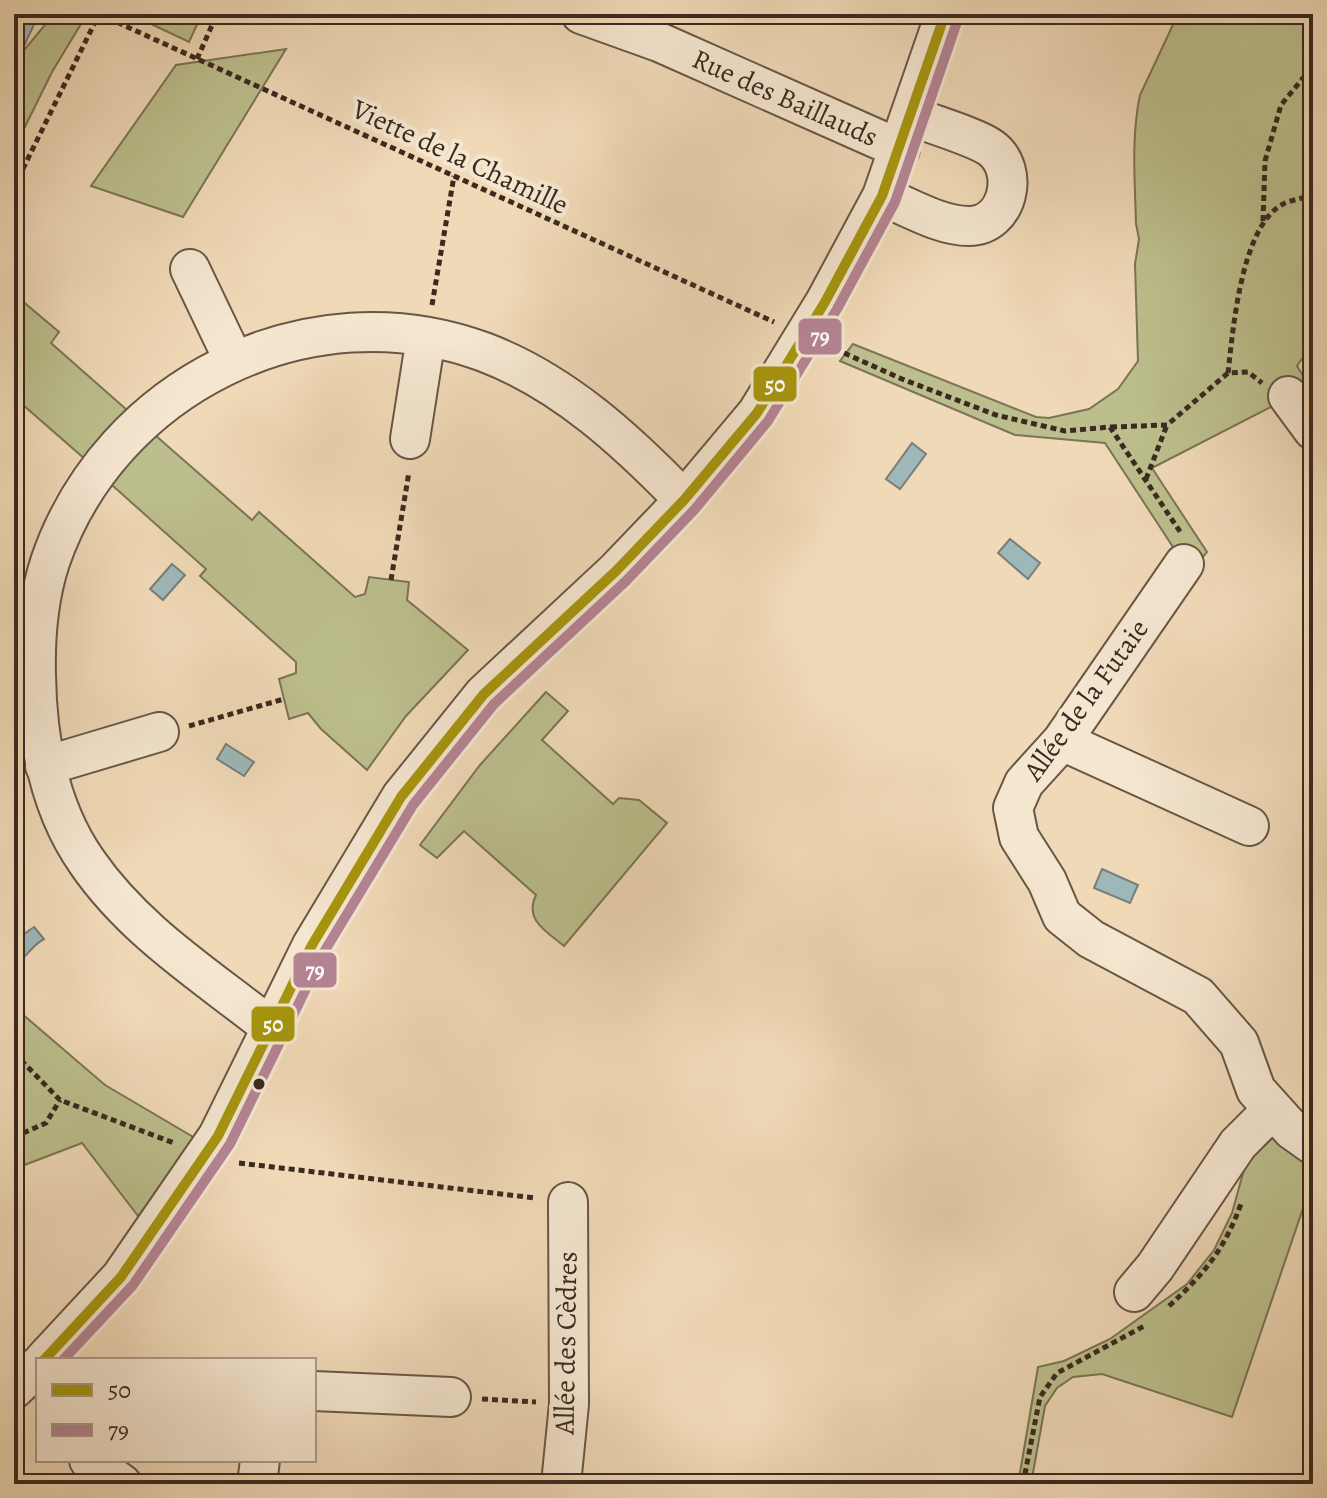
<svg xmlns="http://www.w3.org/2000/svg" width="1327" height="1498" viewBox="0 0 1327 1498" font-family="Alegreya,serif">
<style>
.green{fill:#bcbf8d;stroke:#7b7456;stroke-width:2}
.water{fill:#9eb8b9;stroke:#767f7c;stroke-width:2}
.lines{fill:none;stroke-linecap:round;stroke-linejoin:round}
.minor-casing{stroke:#685646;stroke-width:42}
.path{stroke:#3a2a20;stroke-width:5;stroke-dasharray:6 4;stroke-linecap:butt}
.minor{stroke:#f5e6d0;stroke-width:38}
.bus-1-casing{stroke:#f5e6d0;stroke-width:16}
.bus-2-casing{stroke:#f5e6d0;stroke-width:16}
.bus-1{stroke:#a6950e;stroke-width:10}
.bus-2{stroke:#b48494;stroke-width:10}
.bus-dot{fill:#3a2a20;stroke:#f5e6d0;stroke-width:3}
.labels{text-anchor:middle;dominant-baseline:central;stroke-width:8;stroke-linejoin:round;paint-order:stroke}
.street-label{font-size:28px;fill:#3a2a20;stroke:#f5e6d0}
.line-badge{stroke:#f5e6d0;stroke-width:3}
.badge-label{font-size:22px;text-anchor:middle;font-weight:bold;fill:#fff}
</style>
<rect width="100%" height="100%" fill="#f0d9b7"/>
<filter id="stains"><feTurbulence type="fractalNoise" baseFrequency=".0025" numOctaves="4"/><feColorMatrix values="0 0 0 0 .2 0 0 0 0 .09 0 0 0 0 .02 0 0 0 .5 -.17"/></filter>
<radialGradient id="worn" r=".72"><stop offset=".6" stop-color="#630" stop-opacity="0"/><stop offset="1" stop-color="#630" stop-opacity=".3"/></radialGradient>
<path class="green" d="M54,14H87L52,72L14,149V62Z
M130,14H202L189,42Z
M1178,14H1313V343L1297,366L1310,387L1152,468L1207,552L1190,573L1105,443L1015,435L840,361L853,344L1036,417L1049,418L1089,409L1118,389L1138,361L1135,264L1139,239L1136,224C1135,182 1131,137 1140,95Z
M286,49L183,217L91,186L176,65Z
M14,294L59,332L51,343L135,417L94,467L14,397Z
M147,428L252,520L259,512L355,597L365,594L369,577L409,582L407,600L468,650L406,716L367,770L321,729L308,713L289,719L279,679L296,673V662L200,576L206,569L104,478Z
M546,692L568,711L542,740L613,804L619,798L639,800L667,823L564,946C546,931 524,920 536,895L464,831L437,858L420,845L480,765Z
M14,1007L105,1085L200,1141L138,1216L82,1143L14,1169Z
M1273,1109L1313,1156V1179L1232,1417L1102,1374L1073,1377L1057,1388L1045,1406L1031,1484H1018L1038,1367L1064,1361L1110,1339L1187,1284L1214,1250L1232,1213L1250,1148Z"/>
<path class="water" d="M14,14H39L14,67Z
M912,443L926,454L900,489L886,479Z
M1010,539L1040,563L1028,579L998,553Z
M172,564L185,575L163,600L150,589Z
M226,744L254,762L244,776L217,759Z
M1102,869L1138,885L1130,903L1094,888Z
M34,927L44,939C32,945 28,956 17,963L14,958V941Z"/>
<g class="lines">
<g class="minor-casing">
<path id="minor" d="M581,14L659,42L900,149
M882,196C909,207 940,226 969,226C1008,226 1021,170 991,148C976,137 931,124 911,116
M190,269L234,361
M1288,396L1313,430
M410,439L426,337
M1184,564L1062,741L1024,783L1013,808L1019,837L1047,881L1062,916L1091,939L1198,996L1239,1043L1256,1090L1292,1130L1313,1145
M1062,741L1249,826
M45,766L159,732
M273,1029C208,977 135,932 87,862C49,808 37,740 36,675C35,637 38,599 50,562C110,386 309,287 484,352C563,382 626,440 684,500
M1134,1292L1155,1267L1238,1144L1273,1109
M44,1360L121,1277L218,1136L312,945L401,797L484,694L616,571L684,500L757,413L825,302L882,196L945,14
M14,1389L38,1366
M314,1391L451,1397
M89,1460L122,1484
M257,1484L260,1460
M561,1484L569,1404L568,1202"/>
</g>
<path class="path" d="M99,14L774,322
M197,59L217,14
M14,187L99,14
M1263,221L1265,161L1281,105L1308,72
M432,305L454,176
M835,349L902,379L996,415L1065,431L1110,427L1181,533
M1228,373C1233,330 1241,226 1283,204C1291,200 1304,198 1313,195
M1111,427L1167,425L1228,373L1248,372L1262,383
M1146,479L1167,425
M391,580L409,472
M189,726L284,699
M14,1053L60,1100L174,1143
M14,1137L46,1123L60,1100
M239,1163L535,1198
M1169,1306C1206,1272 1225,1249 1242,1201
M482,1399L536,1402
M1023,1484L1040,1397L1057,1373L1146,1325"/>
<use href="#minor" class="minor"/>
<g class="bus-1-casing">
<path id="bus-1" d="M44,1360L121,1277L218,1136L312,945L401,797L484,694L616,571L684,500L757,413L825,302L882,196L945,14"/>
</g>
<g class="bus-2-casing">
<path id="bus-2" d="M63,1360L133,1285L230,1144L324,952L413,805L494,704L626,581L695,509L768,421L837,309L895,202L958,19"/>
</g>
<use href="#bus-1" class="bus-1"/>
<use href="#bus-2" class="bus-2"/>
</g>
<circle class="bus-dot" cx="259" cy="1084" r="7"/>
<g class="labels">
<g class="street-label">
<text transform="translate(785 98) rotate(24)">Rue des Baillauds</text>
<text transform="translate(460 157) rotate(25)">Viette de la Chamille</text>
<text transform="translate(1086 700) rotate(-54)">Allée de la Futaie</text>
<text transform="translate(566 1343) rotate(-89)">Allée des Cèdres</text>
</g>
</g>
<g class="line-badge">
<rect x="797" y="317" width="46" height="39" rx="8" fill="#b48494"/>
<rect x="752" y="365" width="46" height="38" rx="8" fill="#a6950e"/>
<rect x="292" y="951" width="46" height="38" rx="8" fill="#b48494"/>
<rect x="250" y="1005" width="46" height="38" rx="8" fill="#a6950e"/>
</g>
<g class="badge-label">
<text x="820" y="344">79</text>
<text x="775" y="392">50</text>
<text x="315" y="978">79</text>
<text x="273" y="1032">50</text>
</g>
<rect width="1327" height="1498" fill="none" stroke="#f0d9b7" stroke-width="48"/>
<rect x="16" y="16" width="1295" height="1466" fill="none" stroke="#3a2a20" stroke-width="4"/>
<rect x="24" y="24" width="1279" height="1450" fill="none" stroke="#3a2a20" stroke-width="2"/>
<rect x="36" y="1358" width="280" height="104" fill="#f5e6d0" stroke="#aa9b8a" stroke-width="2"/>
<rect x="52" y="1384" width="40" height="12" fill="#a6950e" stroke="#aa9b8a" stroke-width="2"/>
<text x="108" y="1398" font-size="24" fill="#3a2a20">50</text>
<rect x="52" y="1424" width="40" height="12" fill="#b48494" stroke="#aa9b8a" stroke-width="2"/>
<text x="108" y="1438" font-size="24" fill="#3a2a20">79</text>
<rect width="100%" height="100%" filter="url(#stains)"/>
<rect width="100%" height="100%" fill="url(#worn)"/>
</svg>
